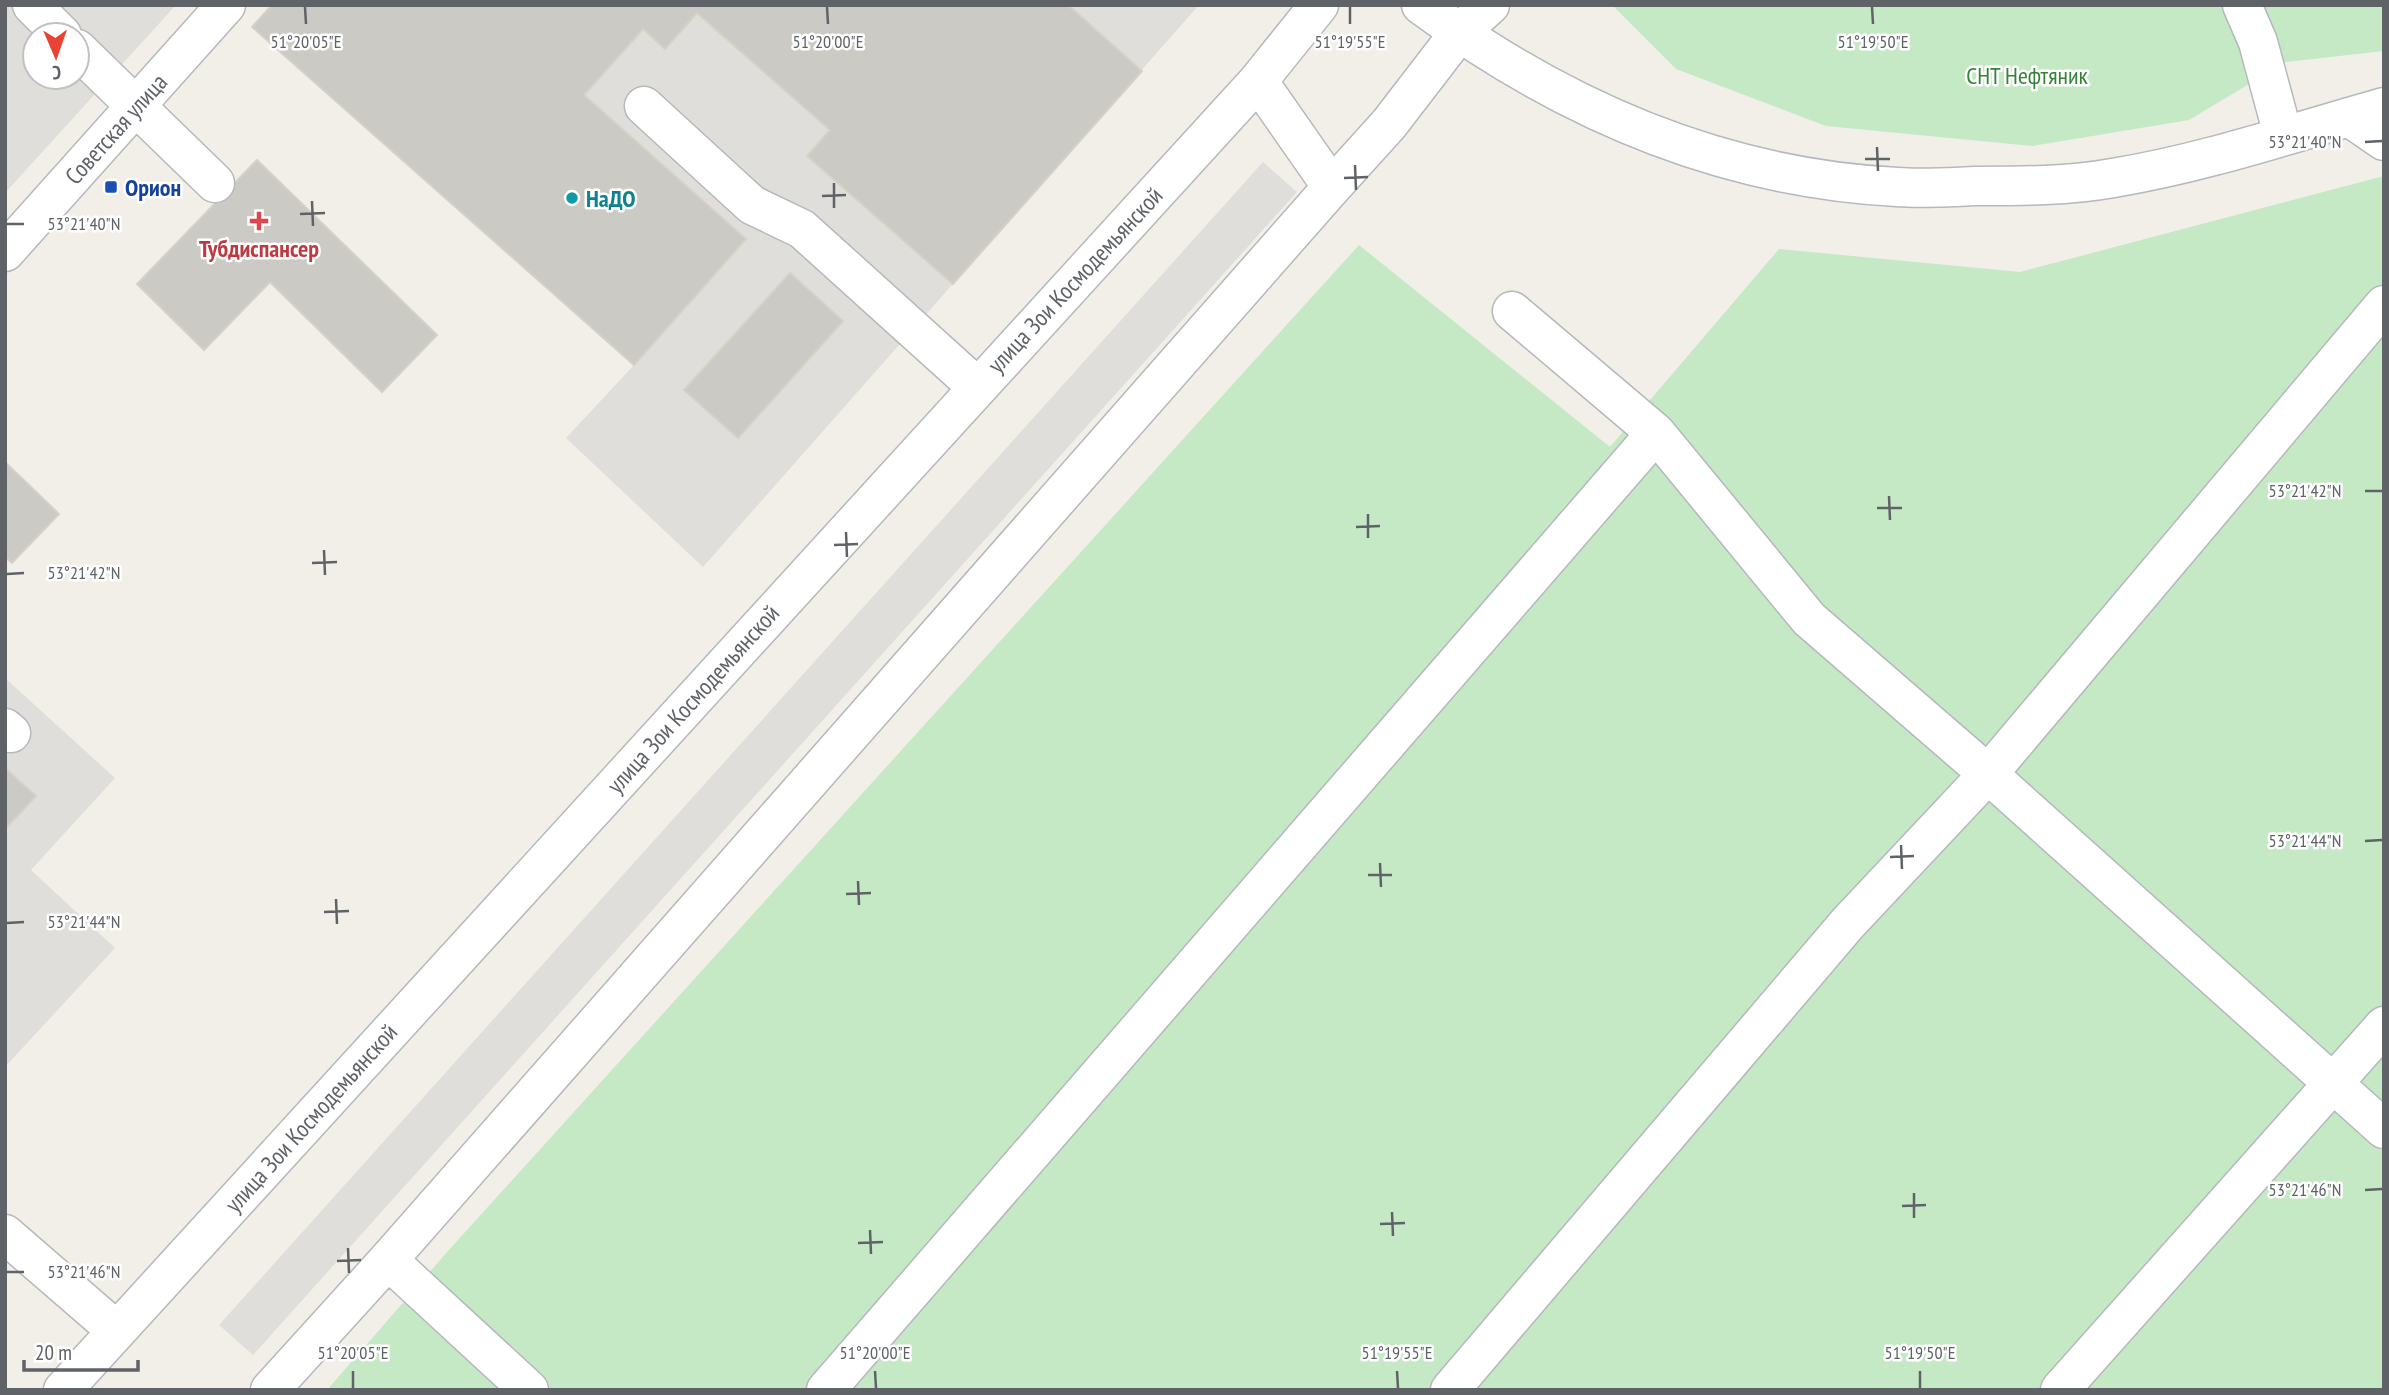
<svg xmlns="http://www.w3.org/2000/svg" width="2389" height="1395" viewBox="0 0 2389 1395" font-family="'PT Sans Narrow',sans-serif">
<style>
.industrial{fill:#e0deda;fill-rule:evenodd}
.green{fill:#c5e8c5}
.building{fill:#cccac5;stroke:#d6d1c6;stroke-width:2}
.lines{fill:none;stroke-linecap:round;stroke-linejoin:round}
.minor-casing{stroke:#b5b8bc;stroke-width:41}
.minor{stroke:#fff;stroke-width:38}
.ticks{fill:none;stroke:#5f6368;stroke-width:2.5}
.transit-dot{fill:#1a4fb4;stroke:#fff;stroke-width:2.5}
.culture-dot{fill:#0f9aa8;stroke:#fff;stroke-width:2.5}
.health-dot{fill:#e0444e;stroke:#fff;stroke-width:2.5}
.labels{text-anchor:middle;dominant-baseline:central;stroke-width:5;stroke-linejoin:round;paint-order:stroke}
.park-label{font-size:24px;fill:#348238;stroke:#fff}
.street-label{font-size:24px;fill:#5f6368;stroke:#fff}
.transit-label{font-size:24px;font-weight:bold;fill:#164399;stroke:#fff;text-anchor:start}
.culture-label{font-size:24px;font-weight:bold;fill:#0d838f;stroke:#fff;text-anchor:start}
.health-label{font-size:24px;font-weight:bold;fill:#be3a42;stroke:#fff}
.ticks-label{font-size:18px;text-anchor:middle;fill:#5f6368;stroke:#fff;stroke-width:5;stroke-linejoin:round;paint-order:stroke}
</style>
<rect width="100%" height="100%" fill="#f1efe8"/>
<path class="industrial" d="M5,5H176L5,193ZM35,35H77V77H35Z
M272,5H1199L703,567L566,438L634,365L252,27Z
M1263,162L1297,192L253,1355L219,1325Z
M5,678L115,778L31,870L115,948L5,1067Z"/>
<path class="green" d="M1612,5H2384V51L2286,62L2189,120L2032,146L1826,126L1676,69Z
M2384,176V1390H327L448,1251L1359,245L1610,447L1779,249L2020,272Z"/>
<path class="building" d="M272,5H1068L1142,71L953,284L807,156L830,130L697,13L665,49L643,29L584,95L746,239L634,365L252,27Z
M257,160L437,335L382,392L270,282L204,350L137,284Z
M790,273L843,321L738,438L684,390Z
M5,462L59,514L12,563L5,557Z
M5,768L36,796L5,829Z"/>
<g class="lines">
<g class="minor-casing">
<path id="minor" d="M32,5L62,35
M1421,5C1562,109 1720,178 1897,187C1923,189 1950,187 1976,186C2021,186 2069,186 2113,178C2205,163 2295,132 2384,107
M2242,5L2258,42L2283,135
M77,49L215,183
M644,106L752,205L802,229L977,387
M2349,117L2384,141
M1332,187L1389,124L1459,33L1490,5
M5,252L226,5
M1512,311L1656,433L1809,619L1988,774L2384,1129
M5,728L11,733
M5,1234L117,1331
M388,1260L529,1390
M63,1390L1258,81L1319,5
M270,1390L388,1260L1332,187L1258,81
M826,1390L1656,433
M1450,1390L1848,923L1988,774L2384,305
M2060,1390L2384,1026"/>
</g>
<use href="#minor" class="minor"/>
</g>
<path class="ticks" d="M305,7L306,24M827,7L828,24M1350,7V24M1872,7L1873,24M2365,142L2382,141M1877,147L1878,171M1865,159H1890M1355,165L1356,190M1344,178L1368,177M834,183V208M822,196L846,195M312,201L313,226M300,214L325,213M7,224H24M2365,491H2382M1889,496L1890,520M1877,508H1902M1368,514V538M1356,527L1380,526M846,532L847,557M834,545L858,544M324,550L325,575M312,563L337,562M7,574L24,573M2365,841L2382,840M1901,845L1902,869M1890,857L1914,856M1380,863L1381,887M1368,875H1392M858,881L859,905M846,894L871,893M336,899L337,924M324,912L349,911M7,923L24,922M2365,1190L2382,1189M1914,1193V1218M1902,1206L1926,1205M1392,1212L1393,1236M1380,1224L1405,1223M870,1230L871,1254M858,1243L883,1242M348,1248L349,1273M337,1261L361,1260M7,1272H24M353,1371V1388M875,1371L876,1388M1397,1371L1398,1388M1920,1371V1388"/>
<rect class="transit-dot" x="104" y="180" width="14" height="14" rx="3.5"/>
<circle class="culture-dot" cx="572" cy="198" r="7"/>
<path class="health-dot" d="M255.5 210.5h7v7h7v7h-7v7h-7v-7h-7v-7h7z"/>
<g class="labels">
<g class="park-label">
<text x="2027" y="75">СНТ Нефтяник</text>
</g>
<g class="street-label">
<text transform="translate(116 129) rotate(-48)">Советская улица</text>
<text transform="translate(1075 280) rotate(-47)">улица Зои Космодемьянской</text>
<text transform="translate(693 699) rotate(-48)">улица Зои Космодемьянской</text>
<text transform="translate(311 1118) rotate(-48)">улица Зои Космодемьянской</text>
</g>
<g class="transit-label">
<text x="125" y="187">Орион</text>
</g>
<g class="culture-label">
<text x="586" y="198">НаДО</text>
</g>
<g class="health-label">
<text x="259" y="248">Тубдиспансер</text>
</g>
</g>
<g class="ticks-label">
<text x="306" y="48">51°20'05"E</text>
<text x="828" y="48">51°20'00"E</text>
<text x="1350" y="48">51°19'55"E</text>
<text x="1873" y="48">51°19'50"E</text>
<text x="2305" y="148">53°21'40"N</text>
<text x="84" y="230">53°21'40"N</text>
<text x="2305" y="497">53°21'42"N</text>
<text x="84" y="579">53°21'42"N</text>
<text x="2305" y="847">53°21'44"N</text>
<text x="84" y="928">53°21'44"N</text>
<text x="2305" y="1196">53°21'46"N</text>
<text x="84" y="1278">53°21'46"N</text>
<text x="353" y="1359">51°20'05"E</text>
<text x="875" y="1359">51°20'00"E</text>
<text x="1397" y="1359">51°19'55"E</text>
<text x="1920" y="1359">51°19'50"E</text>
</g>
<rect width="2389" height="1395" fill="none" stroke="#5f6368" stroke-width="14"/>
<g transform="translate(56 56) rotate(178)"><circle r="33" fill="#ffffff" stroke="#bfc1c3" stroke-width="2"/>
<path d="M0-5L12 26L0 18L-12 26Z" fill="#ea4335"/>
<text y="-10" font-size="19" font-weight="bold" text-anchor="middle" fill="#5f6368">С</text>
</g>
<path d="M24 1360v10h114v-10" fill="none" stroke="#5f6368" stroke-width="3.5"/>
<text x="35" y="1360" font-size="21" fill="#5f6368" stroke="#ffffff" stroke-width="5" paint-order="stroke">20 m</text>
</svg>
